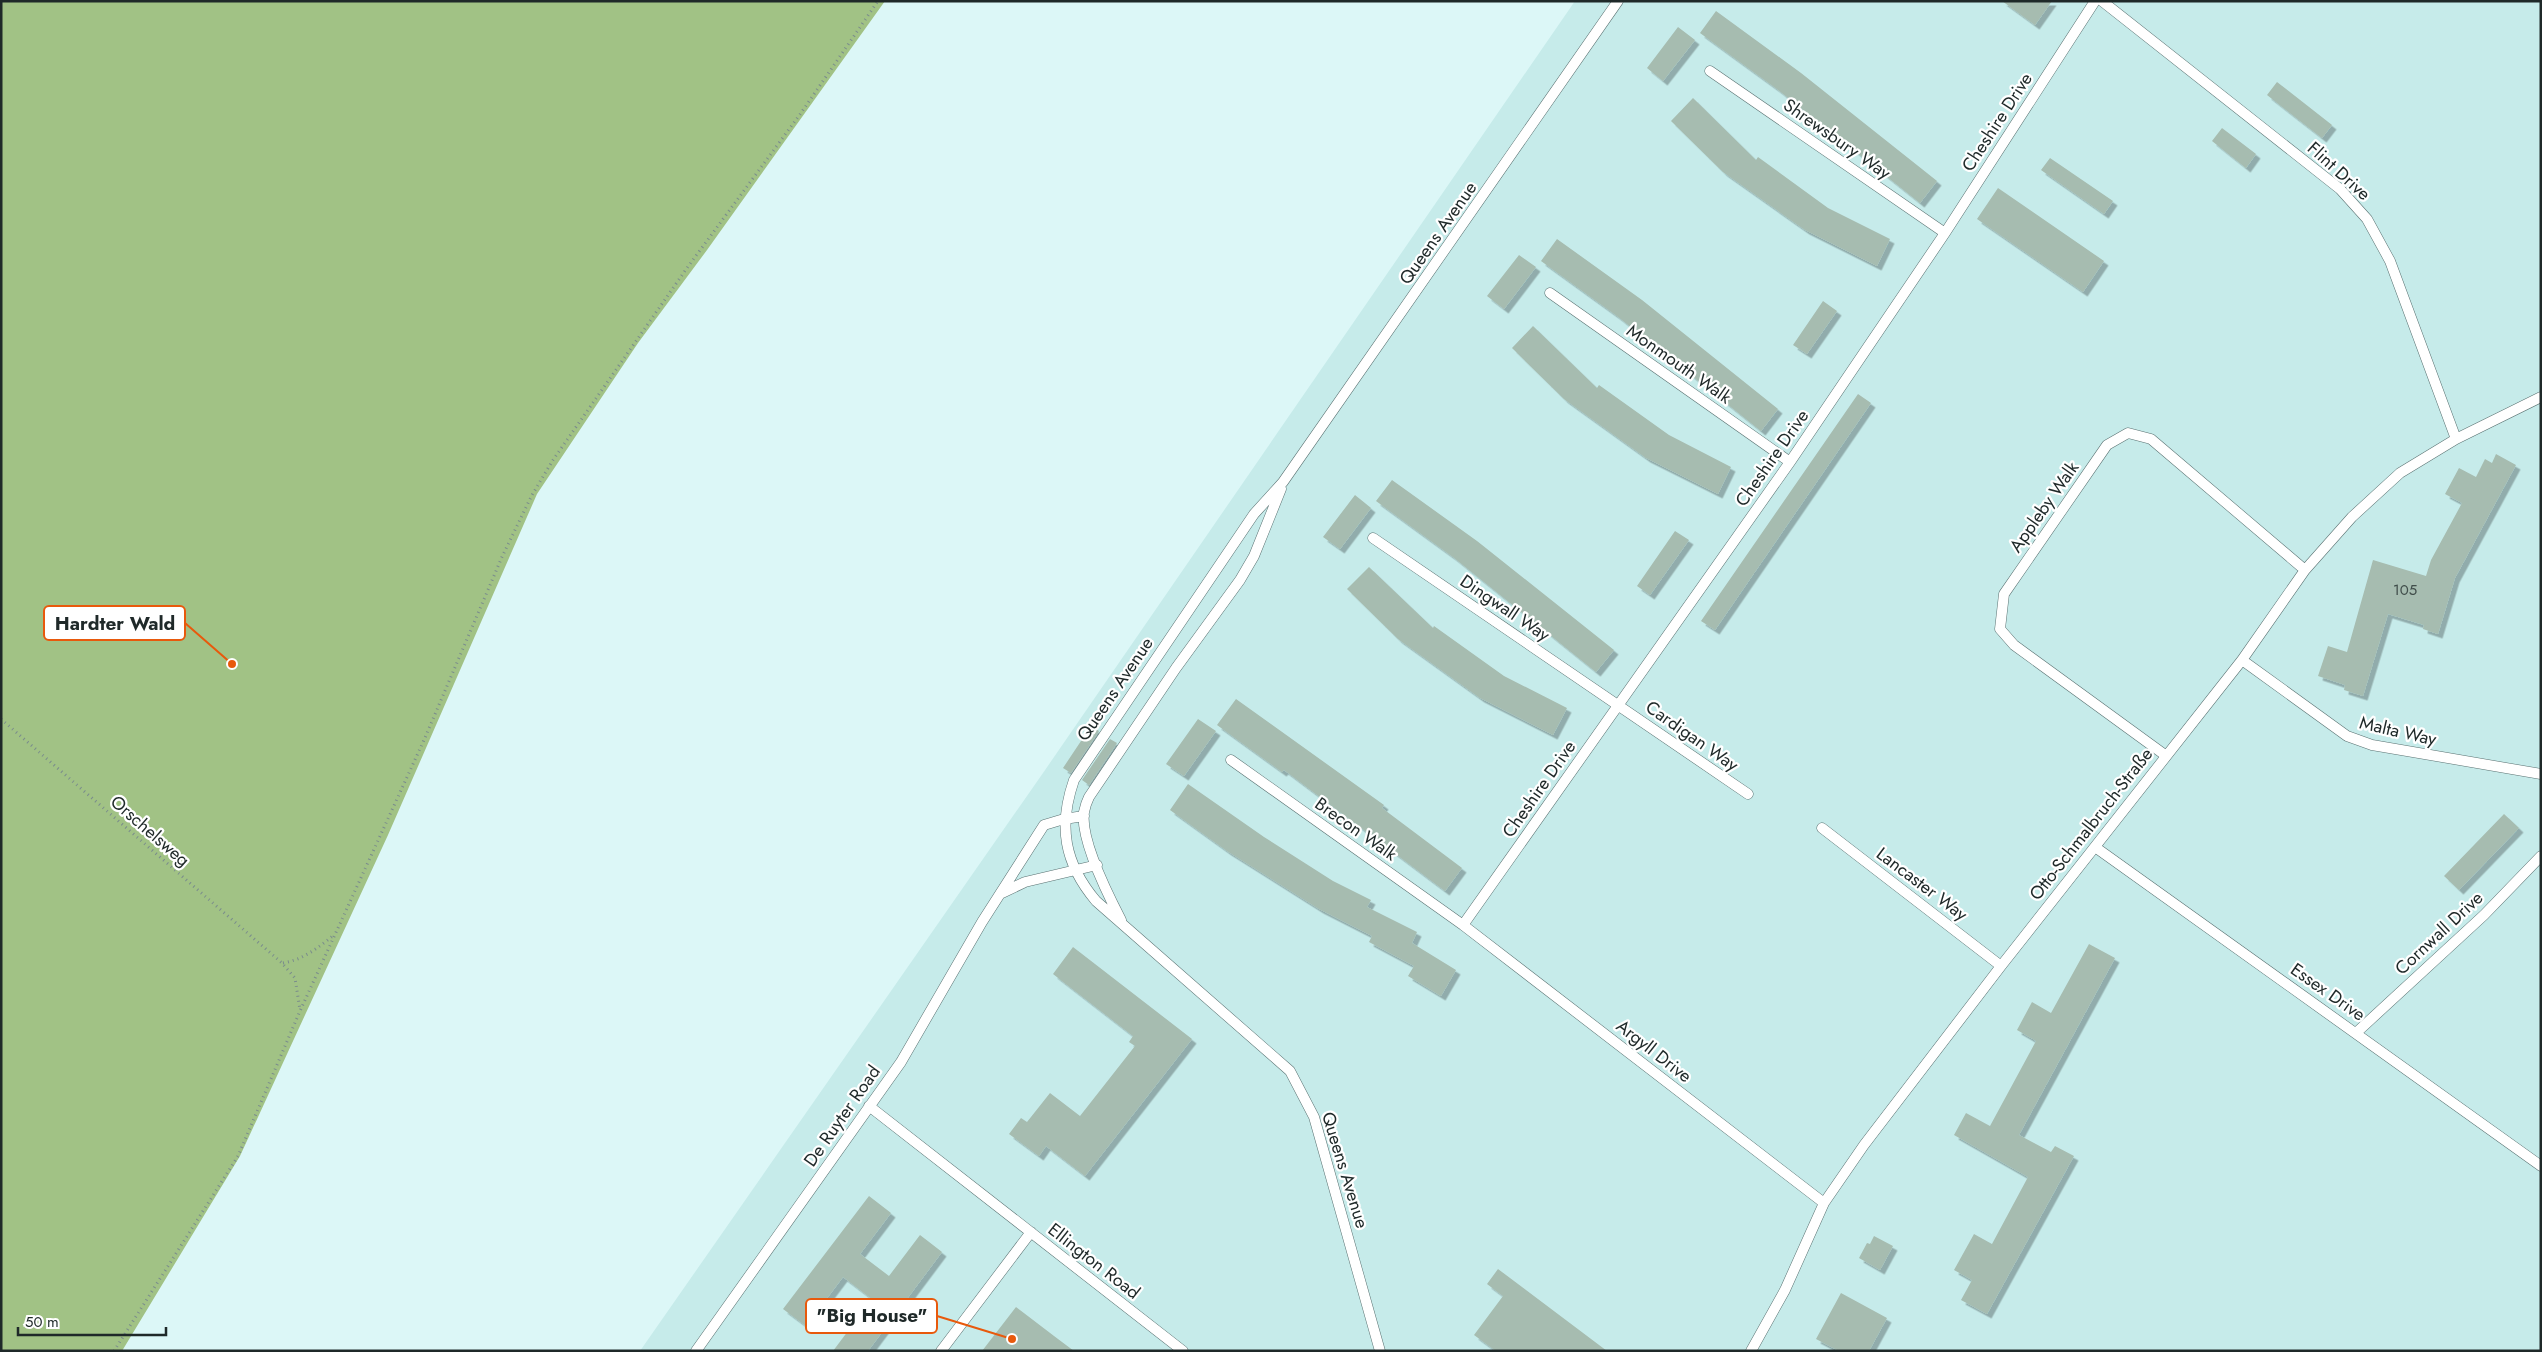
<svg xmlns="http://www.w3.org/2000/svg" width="2542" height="1352" viewBox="0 0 2542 1352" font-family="Jost,sans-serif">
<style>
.built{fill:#c6ebea}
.forest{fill:#a1c285}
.building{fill:#a6bcb0;filter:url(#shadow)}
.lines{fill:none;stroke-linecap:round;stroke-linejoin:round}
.lane-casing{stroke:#5a7272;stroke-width:11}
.path{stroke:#7a8c8c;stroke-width:3;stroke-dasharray:1 4;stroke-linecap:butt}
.lane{stroke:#fff;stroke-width:10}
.labels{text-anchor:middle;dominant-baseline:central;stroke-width:4.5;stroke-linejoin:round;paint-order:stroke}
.number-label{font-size:15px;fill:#414e4b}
.street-label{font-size:18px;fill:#1f2929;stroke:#fff}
.leader{fill:none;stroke:#e8590c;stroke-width:2}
.callout-dot{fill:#e8590c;stroke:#fff;stroke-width:2}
.callout{fill:#fff;stroke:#e8590c;stroke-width:2}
.callout-label{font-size:19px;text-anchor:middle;font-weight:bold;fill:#1f2929}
</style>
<defs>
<filter id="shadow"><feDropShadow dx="4.5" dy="4.5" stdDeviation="0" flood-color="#0004"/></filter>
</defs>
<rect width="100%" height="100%" fill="#dcf7f7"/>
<path class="built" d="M1575,1H2541V1351H640L1043,773Z"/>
<path class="forest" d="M1,1H885L707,250L638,343L537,494L388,835L240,1156L122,1351H1Z"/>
<path class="building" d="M2002,1H2052L2035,25Z
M1716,11L1801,73L1937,181L1920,203L1777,89L1700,33Z
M1678,27L1695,40L1663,81L1647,68Z
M2277,82L2332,125L2322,138L2267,95Z
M1693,98L1756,160L1758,157L1828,208L1890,239L1877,266L1805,230L1723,172L1671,121Z
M2222,128L2256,154L2246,168L2212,141Z
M2050,158L2113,201L2104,214L2041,170Z
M1998,188L2104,261L2083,292L1977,219Z
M1557,239L1642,300L1778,409L1761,431L1617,316L1541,261Z
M1519,255L1536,267L1504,309L1487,296Z
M1823,301L1837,311L1807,354L1793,345Z
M1533,326L1597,388L1599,385L1669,435L1731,467L1718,494L1646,458L1564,399L1512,348Z
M1858,394L1871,403L1715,630L1701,621Z
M2496,454L2516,465L2455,578L2438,634L2423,629L2424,625L2388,614L2363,696L2344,690L2345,685L2318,676L2328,646L2347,652L2373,560L2426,576L2431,560L2462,503L2445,494L2459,468L2476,477L2485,459L2492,463Z
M1392,480L1477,541L1614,650L1596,672L1453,557L1376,501Z
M1355,495L1371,508L1340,549L1323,537Z
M1675,531L1689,540L1650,595L1637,586Z
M1369,567L1433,628L1434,626L1504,676L1567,708L1553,735L1480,698L1398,639L1347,589Z
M1236,699L1384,805L1382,808L1462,868L1445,891L1284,770L1282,772L1217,725Z
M1198,719L1216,731L1184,776L1166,764Z
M1091,726L1099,731L1071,773L1063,768Z
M1110,739L1117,743L1089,785L1082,780Z
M1188,784L1264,837L1333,881L1371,900L1367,907L1417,932L1412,943L1456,970L1441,996L1408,976L1414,966L1369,942L1372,936L1319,909L1227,851L1170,810Z
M2504,814L2519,828L2459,890L2444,876Z
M2089,944L2115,958L2019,1135L2051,1152L2055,1146L2074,1156L1987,1314L1961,1300L1972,1280L1954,1270L1974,1234L1992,1244L2028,1177L1954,1135L1966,1113L1990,1126L2036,1041L2017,1030L2032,1002L2051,1013Z
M1073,947L1192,1039L1085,1176L1046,1146L1039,1156L1009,1134L1021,1118L1027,1122L1050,1093L1080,1116L1135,1046L1129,1042L1133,1036L1053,974Z
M869,1196L891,1213L860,1254L889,1276L920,1235L942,1252L868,1351H833L872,1299L843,1277L806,1326L783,1309Z
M1874,1236L1893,1246L1880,1270L1859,1258L1867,1243L1870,1244Z
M1498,1269L1607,1351H1496L1474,1335L1503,1296L1487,1284Z
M1841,1293L1887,1318L1869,1351H1839L1816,1339Z
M1016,1307L1054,1336L1074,1351H982Z"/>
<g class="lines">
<g class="lane-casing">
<path id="lane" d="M2102,1L2340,189L2367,219L2390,261L2456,439
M1710,71L1945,233
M1550,293L1790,462
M1373,538L1748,794
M2242,660L2347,736L2372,745L2541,774
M2165,755L2014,645L2000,629L2004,594L2107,445L2128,433L2151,439L2305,570
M1231,760L1463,925L1824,1203
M1822,828L2001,966
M2095,847L2541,1166
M1002,893L1025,882L1097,865
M1121,920C1108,895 1080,839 1084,812C1085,807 1087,801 1089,797L1176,668L1240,580L1254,556L1281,489
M1463,925L1790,462L1945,233L2095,1
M2357,1032L2484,915L2541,856
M869,1106L1183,1351
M696,1351L901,1062L982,922L1044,825L1064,819L1084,816
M941,1351L1031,1232
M1380,1351L1314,1117L1290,1071L1096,901C1064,863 1058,826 1074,780L1254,514L1283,482L1618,1
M1751,1351L1785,1290L1824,1203L1864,1145L2001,966L2242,660L2305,570L2352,517L2400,473L2456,439L2541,397"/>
</g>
<path class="path" d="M1,719L282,963L295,978L300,1010
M283,963C303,960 319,947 334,935
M114,1351L238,1156L300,1011L424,740L502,557L532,495L553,460L687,268L801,113L878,1"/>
<use href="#lane" class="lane"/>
</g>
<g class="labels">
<g class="number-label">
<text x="2405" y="590">105</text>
</g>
<g class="street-label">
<text transform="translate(1997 122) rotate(-57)">Cheshire Drive</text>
<text transform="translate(1837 139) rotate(35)">Shrewsbury Way</text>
<text transform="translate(2339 171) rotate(42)">Flint Drive</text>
<text transform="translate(1438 233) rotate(-55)">Queens Avenue</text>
<text transform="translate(1679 364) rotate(35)">Monmouth Walk</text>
<text transform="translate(1772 458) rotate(-55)">Cheshire Drive</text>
<text transform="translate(2044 507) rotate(-55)">Appleby Walk</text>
<text transform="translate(1505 608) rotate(34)">Dingwall Way</text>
<text transform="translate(1115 689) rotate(-56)">Queens Avenue</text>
<text transform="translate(2398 731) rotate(13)">Malta Way</text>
<text transform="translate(1692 736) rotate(35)">Cardigan Way</text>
<text transform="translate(1539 789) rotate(-55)">Cheshire Drive</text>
<text transform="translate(2091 824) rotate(-52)">Otto-Schmalbruch-Straße</text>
<text transform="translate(1356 829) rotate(35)">Brecon Walk</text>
<text transform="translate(150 831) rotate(41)">Orschelsweg</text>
<text transform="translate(1922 884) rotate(37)">Lancaster Way</text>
<text transform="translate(2439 933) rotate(-43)">Cornwall Drive</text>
<text transform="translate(2328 992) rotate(35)">Essex Drive</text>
<text transform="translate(1654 1051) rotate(38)">Argyll Drive</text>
<text transform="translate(842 1116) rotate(-55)">De Ruyter Road</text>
<text transform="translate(1345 1170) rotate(73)">Queens Avenue</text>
<text transform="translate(1094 1261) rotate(38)">Ellington Road</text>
</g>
</g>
<path class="leader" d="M232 664L185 623M1012 1339L937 1316"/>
<g class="callout-dot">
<circle cx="232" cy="664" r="5"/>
<circle cx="1012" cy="1339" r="5"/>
</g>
<g class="callout">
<rect x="44" y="606" width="141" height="34" rx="5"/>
<rect x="806" y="1299" width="131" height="34" rx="5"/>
</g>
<g class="callout-label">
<text x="115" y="630">Hardter Wald</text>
<text x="872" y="1322">"Big House"</text>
</g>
<rect width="2542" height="1352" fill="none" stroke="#1f2929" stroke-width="5"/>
<path d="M18 1327v8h148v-8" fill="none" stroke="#1f2929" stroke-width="2.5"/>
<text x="25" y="1327" font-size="15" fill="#1f2929" stroke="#ffffff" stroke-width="4" paint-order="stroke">50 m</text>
</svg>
